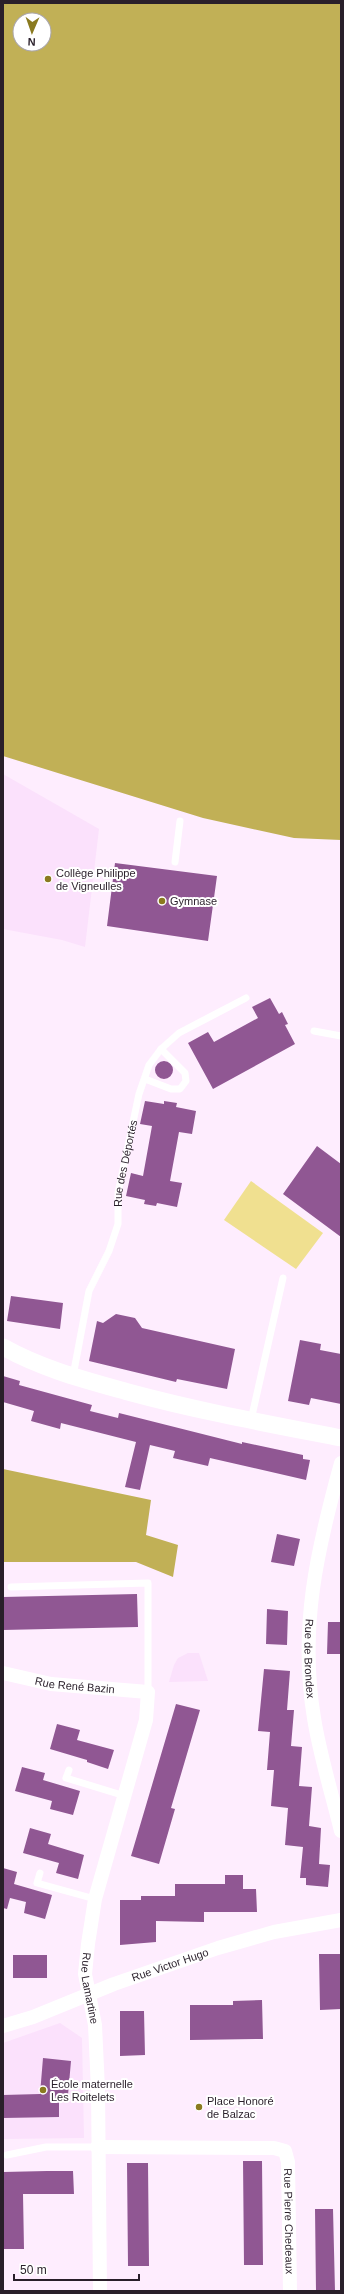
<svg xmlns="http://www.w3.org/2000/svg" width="344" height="2294" viewBox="0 0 344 2294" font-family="Helvetica,sans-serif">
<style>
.built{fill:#fbe1fc}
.green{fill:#f0e090}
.forest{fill:#c1b056;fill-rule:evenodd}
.building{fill:#905793}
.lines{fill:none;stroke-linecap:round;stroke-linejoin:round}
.service{stroke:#fff;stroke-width:7}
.minor{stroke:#fff;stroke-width:14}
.tertiary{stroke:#fff;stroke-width:17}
.poi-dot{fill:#8a7a1f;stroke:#fff;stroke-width:1.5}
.labels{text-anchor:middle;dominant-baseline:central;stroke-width:4;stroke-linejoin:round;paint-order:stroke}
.poi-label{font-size:11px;fill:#291f2a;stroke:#fff;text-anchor:start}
.street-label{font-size:11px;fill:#291f2a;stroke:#fff}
</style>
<rect width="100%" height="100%" fill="#feedfe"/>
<path class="built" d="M3,774L99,829L85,947L62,940L3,929Z
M188,1653H199L208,1681L169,1682L174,1665L178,1658Z
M60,2023L82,2038L84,2138L3,2139V2043Z"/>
<path class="green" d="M251,1181L323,1233L296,1269L224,1220Z"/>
<path class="forest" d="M3,3H341V840L294,838L203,818L3,756ZM20,20H44V44H20Z
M3,1469L151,1500L146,1535L178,1545L173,1577L136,1562H3Z"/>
<path class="building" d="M115,863L217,876L208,941L107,926Z
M270,998L279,1014L282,1012L288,1024L285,1025L295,1044L213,1089L188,1043L208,1032L214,1042L258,1018L252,1007Z
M155 1070a9 9 0 1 1 18 0a9 9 0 1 1-18 0Z
M145,1101L164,1104V1101L177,1103L176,1107L196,1111L192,1134L179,1132L170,1181L182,1183L177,1207L157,1203L156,1206L144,1204L145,1200L126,1196L131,1173L143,1176L152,1126L140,1124Z
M317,1146L341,1164V1237L283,1194Z
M11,1296L63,1303L60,1329L7,1321Z
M116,1314L135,1318L142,1328L235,1349L227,1389L177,1379L176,1382L89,1361L97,1321L103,1323Z
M300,1340L321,1344L320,1350L341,1354V1404L311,1398L309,1405L288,1401Z
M3,1376L20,1381L19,1385L92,1405L90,1411L118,1418L119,1413L242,1444V1442L303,1455V1459L310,1460L306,1480L210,1458L208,1466L173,1458L175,1451L150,1445L140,1490L125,1487L136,1442L61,1423L60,1429L31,1421L34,1411L3,1402Z
M277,1534L300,1539L294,1566L271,1562Z
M137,1594L138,1627L3,1630V1597Z
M267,1609L288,1611L287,1645L266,1644Z
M328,1622H341V1654H327Z
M264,1669L290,1671L287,1710H294L291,1746L302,1747L299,1786L312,1787L309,1826L321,1828L319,1864L330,1865L328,1887L306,1885V1878H300L303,1847L285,1845L288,1808L271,1806L274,1770H267L270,1732L258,1731Z
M176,1704L200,1710L171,1808L175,1809L159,1864L131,1856Z
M57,1724L80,1730L77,1740L114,1750L108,1769L87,1762V1760L50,1749Z
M22,1767L45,1773L43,1780L80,1791L73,1815L50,1809L52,1801L15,1791Z
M30,1828L51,1834L48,1844L84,1855L78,1879L56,1873L59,1863L23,1853Z
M3,1868L17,1872L14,1884L52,1895L45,1919L24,1913L26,1902L10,1898L7,1909L3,1908Z
M225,1875H243V1889H256L257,1912H204V1922L156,1921V1942L120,1945V1900H141V1896H175V1884H225Z
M319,1954H341V2009L320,2010Z
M13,1955H47V1978H13Z
M262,2000L263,2039L190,2040V2005H233V2001Z
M120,2011H144L145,2055L120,2056Z
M43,2058L71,2061L68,2095H59V2117L3,2118V2095L40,2094Z
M243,2161H262L263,2265H244Z
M127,2163H148L149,2266H128Z
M47,2171H73L74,2194H23L24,2249H3V2172Z
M315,2209H333L335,2291H316Z"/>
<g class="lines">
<g class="service">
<path d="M175,862L180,821"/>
<path d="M314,1031L341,1036"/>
<path d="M145,1079L171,1089H180L186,1081L185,1073L161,1049"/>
<path id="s1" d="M73,1376L89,1291L109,1251L118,1224V1193L139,1094L149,1065L161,1049L179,1033L246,998"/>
<path d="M251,1420L283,1278"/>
<path d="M11,1587L148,1583V1692"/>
<path d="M69,1770L66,1778L125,1796"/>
<path d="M40,1873L37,1883L95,1899"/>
<path d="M7,2155L46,2147H97"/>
</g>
<g class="minor">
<path id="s2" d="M341,1463C317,1550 299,1628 314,1718C320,1756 332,1794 341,1831"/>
<path id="s3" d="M3,1673L51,1684L148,1692L146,1720L95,1899L88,1944L85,1974L95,2025L98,2089L100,2291"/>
<path id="s4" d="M3,2026L33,2017L114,1984L218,1948L274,1932L341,1920"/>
<path id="s5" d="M97,2147L274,2148L285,2151L288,2162L290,2291"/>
</g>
<path class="tertiary" d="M3,1347C42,1369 85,1380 128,1392C198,1411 269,1424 341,1438"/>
</g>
<g class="poi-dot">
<circle cx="48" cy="879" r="4"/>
<circle cx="162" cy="901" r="4"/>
<circle cx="43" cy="2090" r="4"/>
<circle cx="199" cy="2107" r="4"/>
</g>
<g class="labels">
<g class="poi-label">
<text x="56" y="873">Collège Philippe<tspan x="56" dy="13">de Vigneulles</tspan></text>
<text x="170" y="901">Gymnase</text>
<text x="51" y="2084">École maternelle<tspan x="51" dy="13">Les Roitelets</tspan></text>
<text x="207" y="2101">Place Honoré<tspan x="207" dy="13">de Balzac</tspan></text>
</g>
<g class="street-label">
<text stroke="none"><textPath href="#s1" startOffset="221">Rue des Déportés</textPath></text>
<text stroke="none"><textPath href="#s2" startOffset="199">Rue de Brondex</textPath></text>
<text stroke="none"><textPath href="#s3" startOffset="73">Rue René Bazin</textPath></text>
<text stroke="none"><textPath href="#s4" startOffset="178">Rue Victor Hugo</textPath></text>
<text stroke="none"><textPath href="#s3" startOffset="451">Rue Lamartine</textPath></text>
<text stroke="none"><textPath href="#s5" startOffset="259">Rue Pierre Chedeaux</textPath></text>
</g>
</g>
<rect width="344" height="2294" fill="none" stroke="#291f2a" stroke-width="8"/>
<g transform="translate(32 32) rotate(182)"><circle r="19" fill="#ffffff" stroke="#a9a5aa"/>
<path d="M0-3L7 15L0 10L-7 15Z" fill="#8a7a1f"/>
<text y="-6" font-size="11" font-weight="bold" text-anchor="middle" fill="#291f2a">N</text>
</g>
<path d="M14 2274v6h125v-6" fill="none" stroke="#291f2a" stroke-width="2"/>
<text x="20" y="2274" font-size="12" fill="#291f2a" stroke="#ffffff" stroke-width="3" paint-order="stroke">50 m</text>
</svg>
